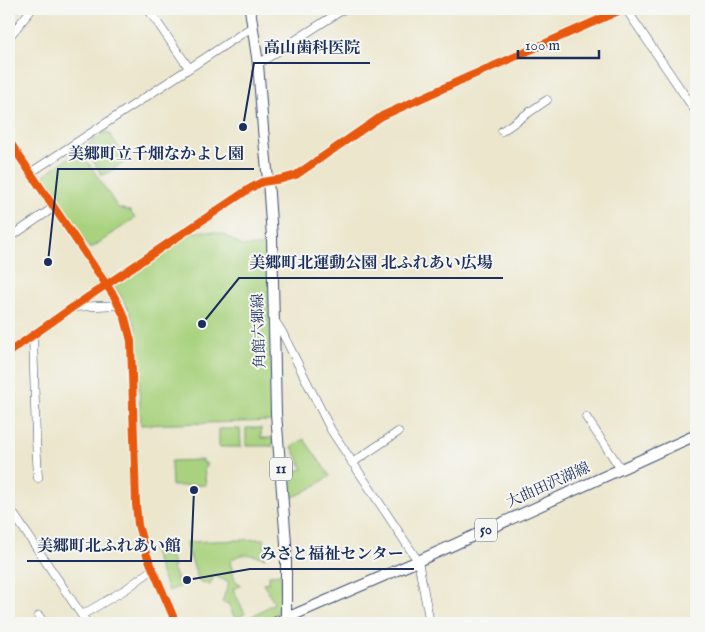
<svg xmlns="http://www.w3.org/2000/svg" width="705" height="632" viewBox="0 0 705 632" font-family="'IM FELL English','Noto Serif JP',serif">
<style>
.green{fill:#a9d27e;stroke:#62806e}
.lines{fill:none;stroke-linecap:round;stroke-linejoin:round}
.minor-casing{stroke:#3a4a6e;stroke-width:9}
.major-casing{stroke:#3a4a6e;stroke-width:12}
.minor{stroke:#fff;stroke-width:8}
.major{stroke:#fff;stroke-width:10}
.cycleway-casing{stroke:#f6f6f2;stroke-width:11}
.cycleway{stroke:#e8590c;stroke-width:8}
.labels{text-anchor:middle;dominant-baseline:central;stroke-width:4;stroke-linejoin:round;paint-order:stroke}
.shield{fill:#f6f6f2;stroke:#5d6b8a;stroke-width:1}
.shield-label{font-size:14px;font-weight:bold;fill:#1b2f5e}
.street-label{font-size:15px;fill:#1b2f5e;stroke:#f6f6f2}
.leader{fill:none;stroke:#1b2f5e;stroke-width:2}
.callout-dot{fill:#1b2f5e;stroke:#f6f6f2;stroke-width:2}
.callout-label{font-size:16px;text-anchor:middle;font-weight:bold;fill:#1b2f5e;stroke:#f6f6f2;stroke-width:4;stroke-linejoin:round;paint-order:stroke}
</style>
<rect width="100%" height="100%" fill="#f6f6f2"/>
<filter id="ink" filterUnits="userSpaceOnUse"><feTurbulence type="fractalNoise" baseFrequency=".02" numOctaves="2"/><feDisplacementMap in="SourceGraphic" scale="10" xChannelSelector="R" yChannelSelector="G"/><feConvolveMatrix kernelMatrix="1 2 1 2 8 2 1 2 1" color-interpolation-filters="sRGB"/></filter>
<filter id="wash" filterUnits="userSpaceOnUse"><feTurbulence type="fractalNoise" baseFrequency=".0096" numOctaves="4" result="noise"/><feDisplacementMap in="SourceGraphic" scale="20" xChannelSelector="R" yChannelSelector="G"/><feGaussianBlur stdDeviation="1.12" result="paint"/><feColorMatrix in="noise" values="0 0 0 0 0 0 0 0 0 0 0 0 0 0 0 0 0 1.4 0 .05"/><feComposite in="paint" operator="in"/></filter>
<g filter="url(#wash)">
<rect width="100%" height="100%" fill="#ebe6cc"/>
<path class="green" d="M106,132H108L126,158V161L104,175H102L85,148V146Z
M80,150L118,208L130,211L135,218L90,249L44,179L45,174Z
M204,231L215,232L225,235L242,246H268L272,421L141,425L136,328L129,311L114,284L188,233Z
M246,428H261V438H273V446H246Z
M219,429H240L241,447H219Z
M304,439L330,476C316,485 302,495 286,499L283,473L303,469L292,447Z
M203,460V463H206V468H204L206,485L172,486L171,461Z
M264,539L265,558C253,555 239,551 230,562L235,580L241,585L233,589L245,614L235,619L228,603L225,604L222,602L229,582L214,576L210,585L199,581L188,550L187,542Z
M167,546L174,567L172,568L179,584L181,583L182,586L168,591L152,549L157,547Z
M281,574L282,602L276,614L271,621L265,623H245L244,621L274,603L263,583L269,582V575Z"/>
</g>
<g filter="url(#ink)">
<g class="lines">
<g class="minor-casing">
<path id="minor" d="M148,9L189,68
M626,9L696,112
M9,37L32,9
M258,64L344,9
M502,131L547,100
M9,141L114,296L125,318L131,341L136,504L138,525L146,553L176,623
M30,173L246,31L253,27
M9,238L53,208
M75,307L119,305
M275,321L282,332L331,430L418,561L430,623
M33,335L36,439L38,478
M9,352L73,307L249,189L262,182L282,179L296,175L382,116L468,77L519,55L623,9
M586,417L621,469
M352,463L398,432
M9,507L87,623
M82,615L126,589L153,569
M39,616L44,623"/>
</g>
<g class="major-casing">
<path id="major" d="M250,9L258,64L263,129L268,180L272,237L276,413L286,543V623
M275,623L418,561L696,435"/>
</g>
<use href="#minor" class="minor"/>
<use href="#major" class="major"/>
<g class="cycleway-casing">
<path id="cycleway" d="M9,141L114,296L125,318L131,341L136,504L138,525L146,553L176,623
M9,352L73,307L249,189L262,182L282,179L296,175L382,116L468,77L519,55L623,9"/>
</g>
<use href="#cycleway" class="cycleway"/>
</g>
</g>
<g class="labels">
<g class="shield">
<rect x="270" y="457.5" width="22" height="23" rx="4"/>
<rect x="475" y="518.5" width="22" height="23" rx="4"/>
</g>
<g class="shield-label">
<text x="281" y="469">11</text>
<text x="486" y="530">50</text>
</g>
<g class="street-label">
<text transform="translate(259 331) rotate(-92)">角館六郷線</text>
<text transform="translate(548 485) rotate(-24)">大曲田沢湖線</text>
</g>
</g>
<path class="leader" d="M243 127L254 63H370M48 262L58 169H254M202 324L239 278H503M194 490L191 561H27M187 580L250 569H414"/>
<g class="callout-dot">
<circle cx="243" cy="127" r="5"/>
<circle cx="48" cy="262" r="5"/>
<circle cx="202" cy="324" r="5"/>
<circle cx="194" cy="490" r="5"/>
<circle cx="187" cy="580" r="5"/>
</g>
<g class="callout-label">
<text x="312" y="53">高山歯科医院</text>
<text x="156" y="159">美郷町立千畑なかよし園</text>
<text x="371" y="268">美郷町北運動公園 北ふれあい広場</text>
<text x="109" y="551">美郷町北ふれあい館</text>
<text x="332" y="559">みさと福祉センター</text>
</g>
<rect width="705" height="632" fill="none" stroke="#f6f6f2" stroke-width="30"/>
<path d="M518 50v8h81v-8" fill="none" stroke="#1b2f5e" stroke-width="2.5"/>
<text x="525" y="50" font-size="15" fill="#1b2f5e" stroke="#f6f6f2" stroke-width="4" paint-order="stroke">100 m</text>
</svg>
